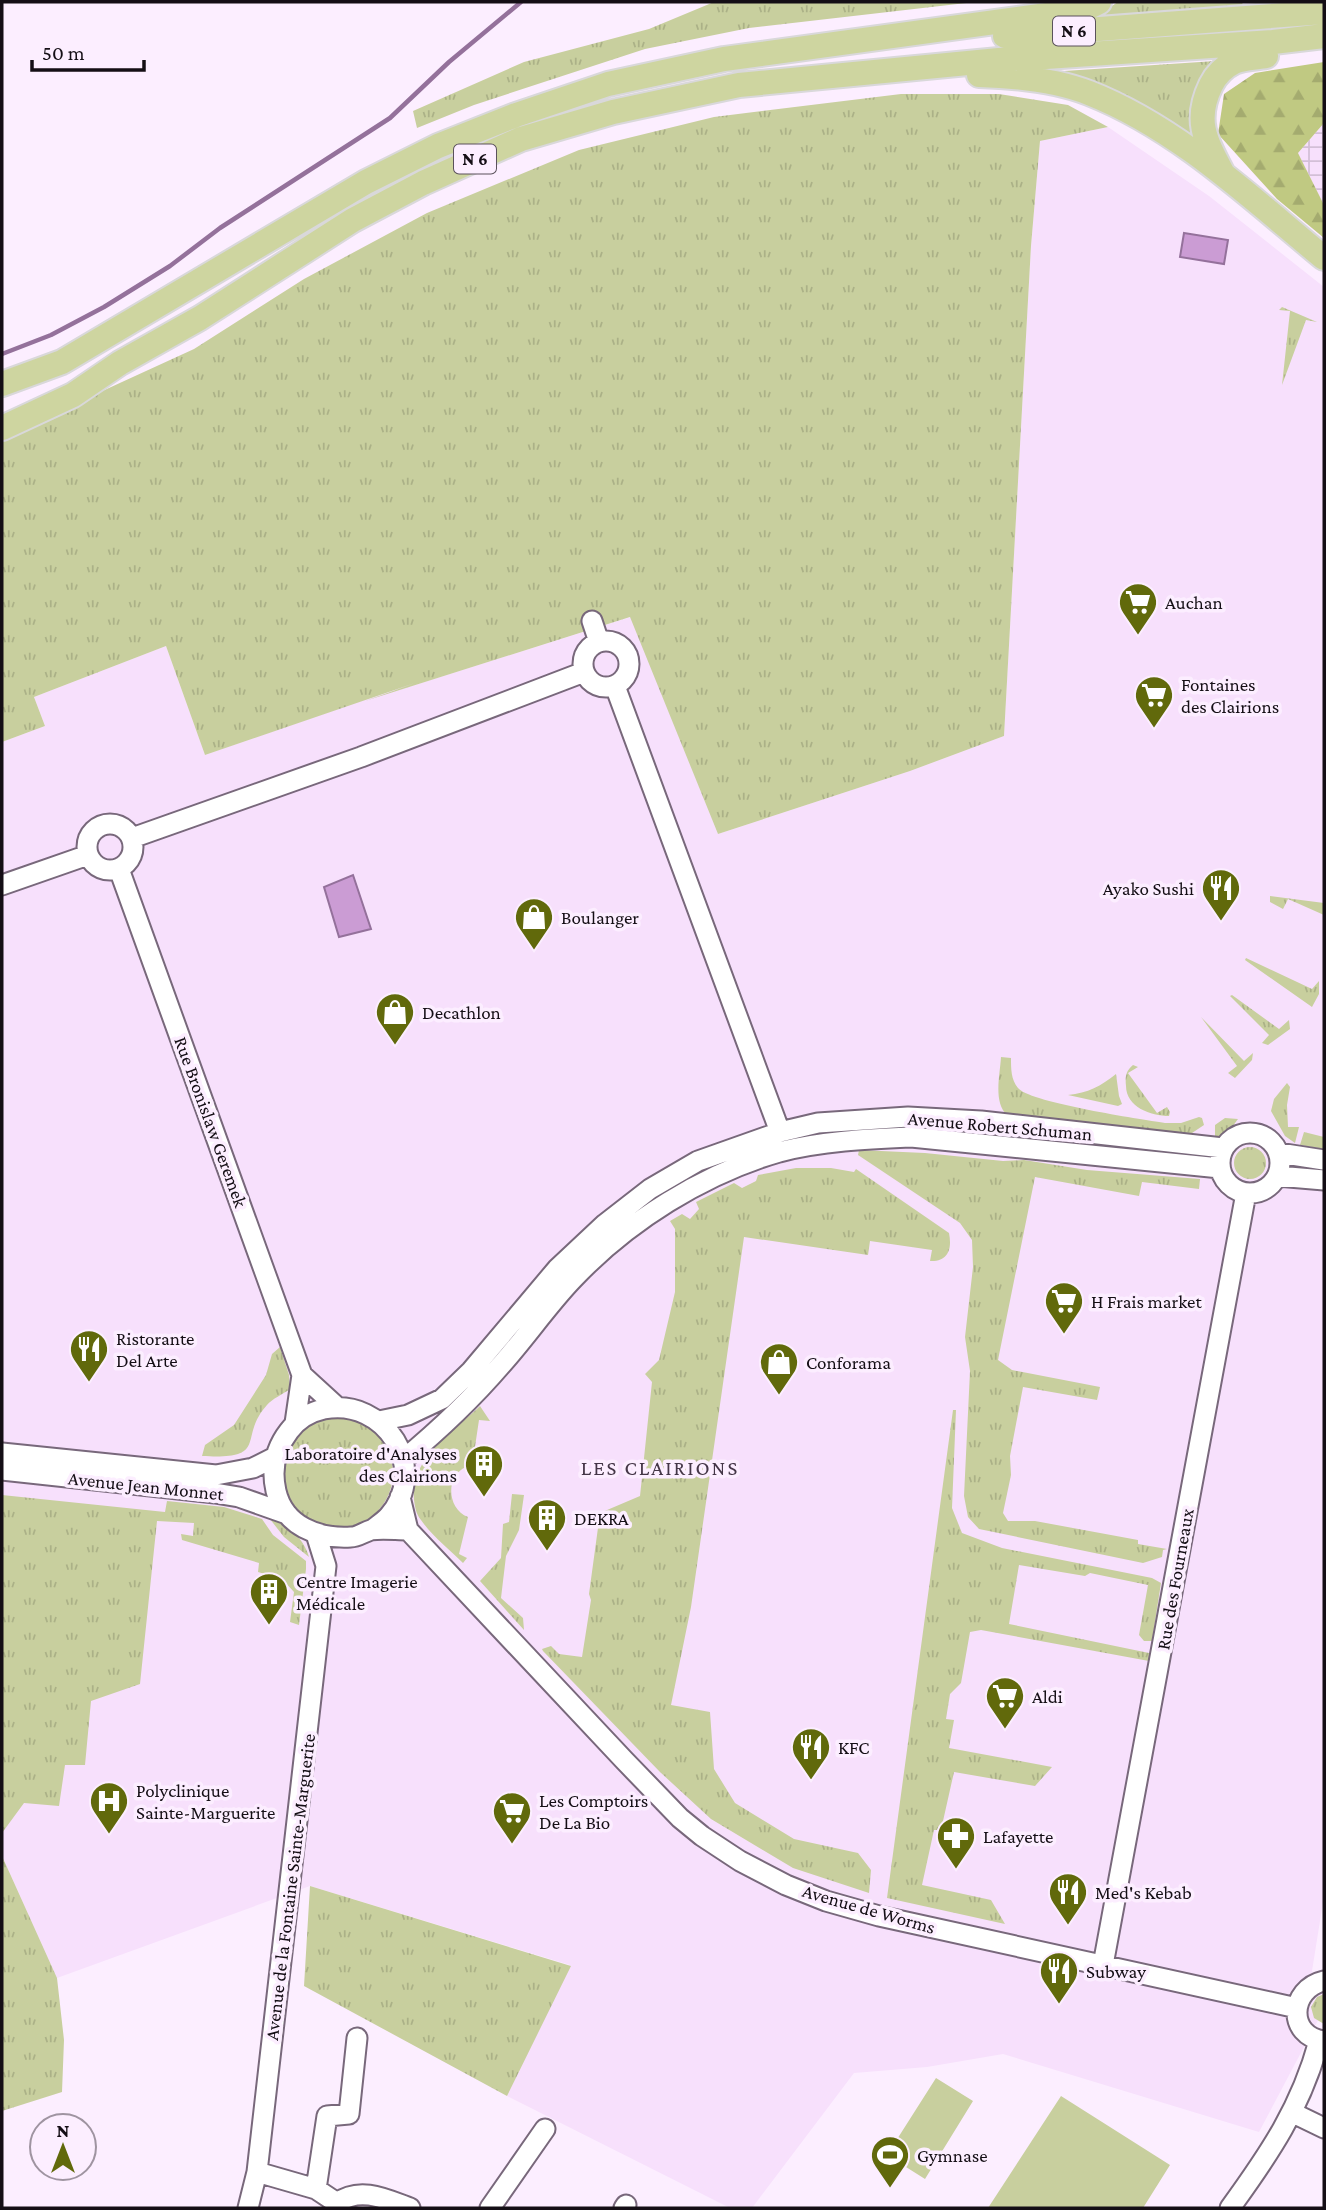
<svg xmlns="http://www.w3.org/2000/svg" width="1326" height="2210" viewBox="0 0 1326 2210" font-family="'Crimson Pro',serif">
<style>
.built{fill:#f7e0fc}
.industrial{fill:url(#industrial-grid)}
.grass{fill:url(#grass-tufts)}
.forest{fill:url(#forest-firs)}
.pitch{fill:#c8cf9e}
.water{fill:#cb9cd4;stroke:#94719b;stroke-width:2}
.lines{fill:none;stroke-linecap:round;stroke-linejoin:round}
.stream{stroke:#94719b;stroke-width:4.5}
.minor-casing{stroke:#78687b;stroke-width:23}
.major-casing{stroke:#d9d8da;stroke-width:28}
.minor{stroke:#fff;stroke-width:19}
.major{stroke:#ced5a0;stroke-width:24}
.labels{text-anchor:middle;dominant-baseline:central;stroke-width:7;stroke-linejoin:round;paint-order:stroke}
.shield{fill:#fceeff;stroke:#5a515b;stroke-width:2}
.shield-label{font-size:18px;font-weight:bold;fill:#140e15}
.poi-label{font-size:19px;fill:#140e15;stroke:#fceeff;text-anchor:start}
.street-label{font-size:19px;fill:#140e15;stroke:#fceeff}
.neighbourhood-label{font-size:21px;letter-spacing:2px;fill:#443647;stroke:#fceeff}
</style>
<defs>
<pattern id="industrial-grid" width="8" height="8" patternUnits="userSpaceOnUse" patternTransform="scale(1.75)"><rect width="8" height="8" fill="#f7e0fc"/><path d="M0 4h8M4 0v8" fill="none" stroke="#d3bfd7"/></pattern>
<pattern id="grass-tufts" width="24" height="20" patternUnits="userSpaceOnUse" patternTransform="scale(1.75)"><rect width="24" height="20" fill="#c8cf9e"/><path d="M3 7l-1-3M5 7V3M7 7l1-3M15 17l-1-3M17 17v-4M19 17l1-3" fill="none" stroke="#abb187"/></pattern>
<pattern id="forest-firs" width="22" height="20" patternUnits="userSpaceOnUse" patternTransform="scale(1.75)"><rect width="22" height="20" fill="#c0c982"/><path d="M5 1l3.5 6h-7zM16 11l3.5 6h-7z" fill="#a4ab6f"/></pattern>
</defs>
<rect width="100%" height="100%" fill="#fceeff"/>
<path class="built" d="M1108,127L1209,196L1324,287V1896L1312,1971L1324,1993V2009L1259,2132L1003,2054L927,2067L854,2073L752,2208H730L507,2096L570,1965L310,1886L57,1978L2,1856V742L45,726L34,697L166,646L205,755L592,621L396,691L631,617L718,834L910,771L1004,736L1031,246L1040,141Z"/>
<path class="industrial" d="M1324,123V205L1298,153Z"/>
<path class="grass" d="M714,2H975L749,28L645,49L474,105L417,128L413,111L524,62L649,29Z
M1118,2H1241L1248,9L1088,21Z
M1215,61L1199,147L1034,73Z
M901,94H999L1068,105L1108,127L1040,141L1031,246L1004,736L910,771L718,834L630,617L365,701L415,683L205,755L166,646L34,697L45,726L2,742V437L194,349L304,279L427,213L579,150L714,117Z
M1282,307L1317,322L1306,320L1282,385L1290,311L1279,310Z
M1270,896L1324,903V915L1288,899L1283,909L1270,902Z
M1246,958L1312,989L1319,981V994L1312,1007L1245,960Z
M1232,995L1279,1029L1289,1020L1290,1029L1268,1045L1262,1043L1269,1035L1230,996Z
M1201,1017L1244,1061L1253,1053L1252,1060L1235,1078L1228,1073L1237,1066Z
M1001,1057L1011,1058C1011,1069 1011,1081 1019,1089C1034,1103 1139,1119 1165,1123H1181L1199,1117L1202,1118L1204,1125L1189,1135L1007,1115C993,1102 1000,1075 1001,1057Z
M1133,1065L1138,1067L1128,1073L1157,1113L1167,1107L1170,1112L1169,1116C1151,1116 1126,1107 1126,1086C1125,1076 1126,1071 1133,1065Z
M1116,1074L1119,1096L1122,1104L1118,1106L1068,1095C1088,1093 1101,1086 1116,1074Z
M1287,1083L1290,1087L1287,1105L1288,1127H1299L1295,1143L1285,1136L1271,1111L1274,1099Z
M1225,1118L1238,1119L1227,1134L1215,1137V1125Z
M1304,1132L1324,1137V1149L1300,1145Z
M1234 1163a16 16 0 1 1 32 0a16 16 0 1 1-32 0Z
M859,1150L925,1153L1003,1161L1024,1160L1087,1170L1200,1179L1199,1189L1142,1182L1139,1196L1035,1177L998,1360L1012,1370L1100,1387L1097,1400L1023,1387L1010,1456L1011,1475L1003,1513L1008,1521H1035L1138,1540V1544L1167,1549L1163,1550L1162,1557L1143,1563L979,1529L968,1517L964,1496L970,1371L965,1337L973,1267L972,1240L960,1223L858,1155Z
M796,1168H831L854,1172L856,1169L949,1233C952,1248 949,1262 930,1261L932,1250L870,1241L868,1255L744,1237L691,1607L671,1705L710,1712L714,1769L735,1803L794,1839L858,1853L871,1870L869,1893L793,1868L711,1819L660,1772L543,1651L542,1649L551,1646L559,1654L582,1657L591,1600L589,1594L600,1513L640,1496L652,1382L645,1374L659,1360L675,1292V1229L670,1221L682,1214L690,1219L699,1209L696,1202L734,1183L742,1188L756,1181L758,1175Z
M280,1347L289,1375L290,1389C283,1394 272,1399 267,1405C237,1438 271,1460 202,1456L205,1445L234,1425L266,1375L272,1354Z
M480,1406L490,1421L479,1420L473,1460L483,1462L484,1464C479,1465 471,1464 466,1467C445,1476 447,1509 468,1517L459,1554L467,1558L463,1563C449,1549 432,1536 421,1520C416,1514 415,1507 414,1500C410,1457 453,1432 480,1406Z
M953,1410H956L952,1508L962,1533L1002,1548L1152,1578L1161,1583L1152,1641H1144L1139,1635L1148,1585L1090,1573L1085,1576L1019,1565L1009,1624L1149,1653V1661L981,1630L970,1632L961,1683L950,1694L946,1719L954,1720L949,1748L1052,1767L1035,1786L954,1772L941,1830H934L922,1885L991,1900L1005,1924L887,1898Z
M283 1473a55 55 0 1 1 110 0a55 55 0 1 1-110 0Z
M512,1494L524,1495L519,1530L506,1556L501,1598L523,1618L524,1630L480,1581L501,1558L503,1524L509,1522Z
M2,1495L165,1512L167,1501L224,1507L262,1519L273,1535L306,1561V1569L299,1625L290,1622L294,1592L282,1579L258,1572L259,1563L182,1540L181,1534L193,1536L194,1523L157,1521L140,1684L91,1701L85,1765H65L59,1806L24,1803L2,1833Z
M266,1514C285,1521 304,1538 309,1557L284,1537Z
M2,1856L57,1978L64,2040L62,2092L2,2111Z
M310,1886L571,1966L507,2096L304,1986Z
M1324,1994V2024L1314,2018L1311,2007L1317,1997Z"/>
<path class="forest" d="M1324,62V123L1298,153L1324,205V238L1277,199L1218,134L1224,94L1255,73Z"/>
<path class="pitch" d="M936,2078L973,2101L925,2179L887,2155Z
M1061,2096L1170,2165L1143,2208H988Z"/>
<path class="water" d="M1184,233L1228,240L1224,264L1180,257Z
M353,875L371,929L339,937L324,887Z"/>
<g class="lines">
<path class="stream" d="M2,354L51,335L104,307L170,266L220,228L390,118L449,62L521,2"/>
<g class="minor-casing">
<path id="minor" d="M592,621L599,642
M583 664a23 23 0 1 1 46 0a23 23 0 1 1-46 0Z
M615,686L780,1132
M87 847a23 23 0 1 1 46 0a23 23 0 1 1-46 0Z
M132,838L361,757L584,672
M119,869L302,1375L295,1423
M2,885L88,855
M1220 1163a30 30 0 1 1 60 0a30 30 0 1 1-60 0Z
M1279,1153L1324,1160
M1277,1176L1324,1180
M302,1375L337,1407
M379,1421L408,1415L442,1399L471,1371L557,1269L605,1224L650,1189L698,1161L780,1132L818,1123L908,1117L981,1121L1223,1148
M2,1453L216,1475L253,1468L275,1457
M403,1460C438,1431 472,1399 502,1364C527,1336 548,1305 573,1279C628,1221 703,1174 779,1152C822,1141 867,1139 911,1137L1220,1168
M2,1470L215,1493L239,1497L287,1514
M400,1497L408,1530L624,1760L680,1818L702,1836L740,1861L786,1885L826,1901L879,1916L1297,2008
M372,1530C377,1526 383,1522 388,1517C431,1469 385,1397 324,1409C310,1412 298,1419 289,1431C275,1449 271,1469 276,1491C284,1526 318,1539 351,1537C358,1537 364,1532 371,1530C382,1528 396,1530 408,1530
M1103,1965L1246,1193
M1324,1981C1289,1989 1287,2036 1324,2041
M1293,2113L1324,2128
M257,2172L316,2189L337,2203
M316,2189L327,2116L349,2114L357,2038
M248,2208L257,2172L326,1566L316,1534
M337,2208V2203C360,2186 386,2199 410,2208
M490,2208L545,2129
M624,2208L626,2205
M1230,2208C1270,2153 1301,2107 1319,2041"/>
</g>
<g class="major-casing">
<path id="major" d="M1005,36L1324,12
M979,75C1014,76 1056,80 1089,93C1178,128 1251,198 1324,258
M1222,172C1205,140 1194,120 1211,85C1216,75 1224,67 1234,62C1243,58 1256,58 1266,56
M2,384L62,362L366,182L438,146L516,115L608,84L724,59L1083,10L1099,2
M2,428L73,395L120,363L200,318L353,220L423,183L521,139L613,112L739,85L999,60L1273,42L1324,36"/>
</g>
<use href="#minor" class="minor"/>
<use href="#major" class="major"/>
</g>
<defs>
<g id="supermarket-pin" transform="scale(2.0125)"><path d="M0 17L-7.5 6A9.5 9.5 0 1 1 7.5 6Z" fill="#61690b" stroke="#fceeff"/><path d="M-6-5.5h2.5l.6 2H6L4.5 2H-2.5L-4.4-4H-6ZM-1.5 3.2a1.3 1.3 0 1 0 .1 0ZM3 3.2a1.3 1.3 0 1 0 .1 0Z" fill="#fff"/></g>
<g id="restaurant-pin" transform="scale(2.0125)"><path d="M0 17L-7.5 6A9.5 9.5 0 1 1 7.5 6Z" fill="#61690b" stroke="#fceeff"/><path d="M-5-6h1v4h1v-4h1v4h1v-4h1v5L-1.5 .5V6h-2V.5L-5-1ZM5-6V6H3V1.5H1.5Q1.5-4 5-6Z" fill="#fff"/></g>
<g id="shop-pin" transform="scale(2.0125)"><path d="M0 17L-7.5 6A9.5 9.5 0 1 1 7.5 6Z" fill="#61690b" stroke="#fceeff"/><path d="M-5-2.5h2.3a2.7 3.5 0 0 1 5.4 0H5L5.5 6h-11ZM-1.5-2.5h3a1.5 2.3 0 0 0-3 0Z" fill="#fff"/></g>
<g id="building-pin" transform="scale(2.0125)"><path d="M0 17L-7.5 6A9.5 9.5 0 1 1 7.5 6Z" fill="#61690b" stroke="#fceeff"/><path d="M-4-6H4V6H1V3H-1V6H-4ZM-2.5-4.3h1.7v1.8h-1.7ZM.8-4.3h1.7v1.8H.8ZM-2.5-1h1.7V.8h-1.7ZM.8-1h1.7V.8H.8Z" fill="#fff"/></g>
<g id="hospital-pin" transform="scale(2.0125)"><path d="M0 17L-7.5 6A9.5 9.5 0 1 1 7.5 6Z" fill="#61690b" stroke="#fceeff"/><path d="M-5-5h3v3.5h4V-5h3V5h-3V1.5h-4V5h-3Z" fill="#fff"/></g>
<g id="pharmacy-pin" transform="scale(2.0125)"><path d="M0 17L-7.5 6A9.5 9.5 0 1 1 7.5 6Z" fill="#61690b" stroke="#fceeff"/><path d="M-2-6h4v4h4v4h-4v4h-4v-4h-4v-4h4Z" fill="#fff"/></g>
<g id="stadium-pin" transform="scale(2.0125)"><path d="M0 17L-7.5 6A9.5 9.5 0 1 1 7.5 6Z" fill="#61690b" stroke="#fceeff"/><path d="M0-5a6.5 5 0 1 0 0 10a6.5 5 0 1 0 0-10ZM-3.5-1.8h7v3.6h-7Z" fill="#fff"/></g>
</defs>
<g fill-rule="evenodd">
<use href="#supermarket-pin" x="1138" y="602"/>
<use href="#supermarket-pin" x="1154" y="695"/>
<use href="#restaurant-pin" x="1221" y="888"/>
<use href="#shop-pin" x="534" y="917"/>
<use href="#shop-pin" x="395" y="1012"/>
<use href="#supermarket-pin" x="1064" y="1301"/>
<use href="#restaurant-pin" x="89" y="1349"/>
<use href="#shop-pin" x="779" y="1362"/>
<use href="#building-pin" x="484" y="1464"/>
<use href="#building-pin" x="547" y="1518"/>
<use href="#building-pin" x="269" y="1592"/>
<use href="#supermarket-pin" x="1005" y="1696"/>
<use href="#restaurant-pin" x="811" y="1747"/>
<use href="#hospital-pin" x="109" y="1801"/>
<use href="#supermarket-pin" x="512" y="1811"/>
<use href="#pharmacy-pin" x="956" y="1836"/>
<use href="#restaurant-pin" x="1068" y="1892"/>
<use href="#restaurant-pin" x="1059" y="1971"/>
<use href="#stadium-pin" x="890" y="2155"/>
</g>
<g class="labels">
<g class="shield">
<rect x="1053" y="16.5" width="42" height="29" rx="5"/>
<rect x="454" y="144.5" width="42" height="29" rx="5"/>
</g>
<g class="shield-label">
<text x="1074" y="31">N 6</text>
<text x="475" y="159">N 6</text>
</g>
<g class="poi-label">
<text x="1165" y="602">Auchan</text>
<text x="1181" y="684">Fontaines<tspan x="1181" dy="22">des Clairions</tspan></text>
<text x="1194" y="888" text-anchor="end">Ayako Sushi</text>
<text x="561" y="917">Boulanger</text>
<text x="422" y="1012">Decathlon</text>
<text x="1091" y="1301">H Frais market</text>
<text x="116" y="1338">Ristorante<tspan x="116" dy="22">Del Arte</tspan></text>
<text x="806" y="1362">Conforama</text>
<text x="457" y="1453" text-anchor="end">Laboratoire d'Analyses<tspan x="457" dy="22">des Clairions</tspan></text>
<text x="574" y="1518">DEKRA</text>
<text x="296" y="1581">Centre Imagerie<tspan x="296" dy="22">Médicale</tspan></text>
<text x="1032" y="1696">Aldi</text>
<text x="838" y="1747">KFC</text>
<text x="136" y="1790">Polyclinique<tspan x="136" dy="22">Sainte-Marguerite</tspan></text>
<text x="539" y="1800">Les Comptoirs<tspan x="539" dy="22">De La Bio</tspan></text>
<text x="983" y="1836">Lafayette</text>
<text x="1095" y="1892">Med's Kebab</text>
<text x="1086" y="1971">Subway</text>
<text x="917" y="2155">Gymnase</text>
</g>
<g class="street-label">
<text transform="translate(211 1122) rotate(70)">Rue Bronislaw Geremek</text>
<text transform="translate(1000 1126) rotate(5)">Avenue Robert Schuman</text>
<text transform="translate(146 1486) rotate(6)">Avenue Jean Monnet</text>
<text transform="translate(1175 1579) rotate(-80)">Rue des Fourneaux</text>
<text transform="translate(290 1887) rotate(-83)">Avenue de la Fontaine Sainte-Marguerite</text>
<text transform="translate(869 1909) rotate(16)">Avenue de Worms</text>
</g>
<g class="neighbourhood-label">
<text x="660" y="1468">LES CLAIRIONS</text>
</g>
</g>
<rect width="1326" height="2210" fill="none" stroke="#140e15" stroke-width="7"/>
<g transform="translate(63 2147)"><circle r="33" fill="#fceeff" stroke="#9f94a1" stroke-width="2"/>
<path d="M0-5L12 26L0 18L-12 26Z" fill="#61690b"/>
<text y="-10" font-size="19" font-weight="bold" text-anchor="middle" fill="#140e15">N</text>
</g>
<path d="M32 60v10h112v-10" fill="none" stroke="#140e15" stroke-width="3.5"/>
<text x="42" y="60" font-size="21" fill="#140e15" stroke="#fceeff" stroke-width="5" paint-order="stroke">50 m</text>
</svg>
